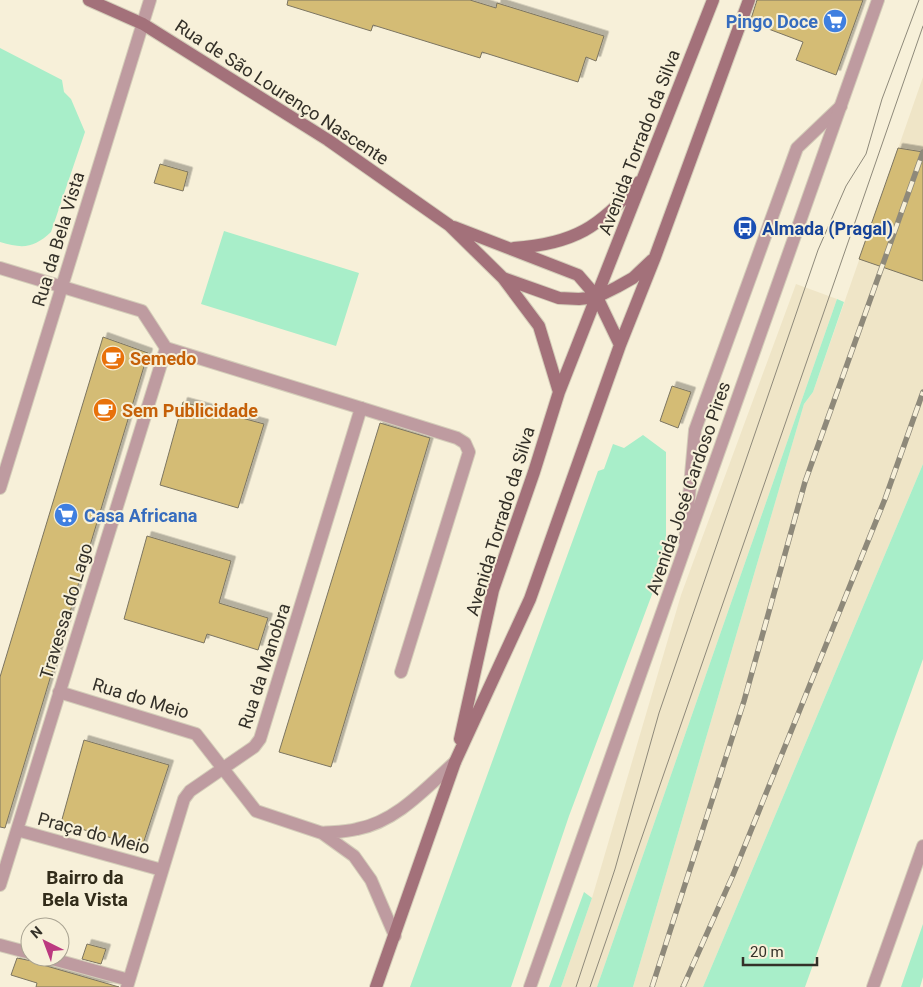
<svg xmlns="http://www.w3.org/2000/svg" width="923" height="987" viewBox="0 0 923 987" font-family="Roboto,sans-serif">
<style>
.built{fill:#efe5c7}
.green{fill:#a8eec9}
.building{fill:#d4bc75;stroke:#7c7561;filter:url(#shadow)}
.lines{fill:none;stroke-linecap:round;stroke-linejoin:round}
.lane-casing{stroke:#d4cdb9;stroke-width:14}
.street-casing{stroke:#d4cdb9;stroke-width:14}
.secondary-casing{stroke:#d4cdb9;stroke-width:14}
.lane{stroke:#be9ba0;stroke-width:12}
.street{stroke:#be9ba0;stroke-width:12}
.secondary{stroke:#a3717a;stroke-width:12}
.tram{stroke:#8e897a;stroke-width:1}
.rail-casing{stroke:#8e897a;stroke-width:5.5}
.rail{stroke:#f7f0d9;stroke-width:4;stroke-dasharray:11;stroke-linecap:butt}
.labels{text-anchor:middle;dominant-baseline:central;stroke-width:4;stroke-linejoin:round;paint-order:stroke}
.shop-label{font-size:18px;font-weight:bold;fill:#366cbe;stroke:#f7f0d9;text-anchor:end}
.street-label{font-size:18px;fill:#333028;stroke:#f7f0d9}
.transit-label{font-size:18px;font-weight:bold;fill:#164399;stroke:#f7f0d9;text-anchor:start}
.food-label{font-size:18px;font-weight:bold;fill:#c56008;stroke:#f7f0d9;text-anchor:start}
.neighbourhood-label{font-size:19px;font-weight:bold;fill:#322c1a;stroke:#f7f0d9}
</style>
<defs>
<filter id="shadow"><feDropShadow dx="4.5" dy="-4.5" stdDeviation="0" flood-color="#0004"/></filter>
</defs>
<rect width="100%" height="100%" fill="#f7f0d9"/>
<path class="built" d="M923,77V464L703,987H633L804,404L813,392Z
M796,284L837,299L597,987H561L592,898L681,595Z"/>
<path class="green" d="M0,48L62,80L64,92L71,99L85,132L51,232C34,248 23,249 0,242Z
M224,231L359,273L336,346L201,304Z
M837,299L844,302L813,392L804,404L633,987H597Z
M643,435L666,452V557L569,816L511,987H410L598,471L604,469L613,444L624,448Z
M923,464V659L805,987H703Z
M584,892L592,898L561,987H549Z
M923,924V977L920,987H901Z"/>
<path class="building" d="M288,0H470L496,8L497,3L604,36L596,61L586,57L578,82L482,52L480,58L373,25L371,31L287,5Z
M757,0H863L836,75L796,60L803,42L750,22Z
M898,148L923,152V281L859,259Z
M160,164L188,172L183,191L154,183Z
M103,337L148,353L5,828L0,827V677Z
M672,386L691,392L678,428L660,421Z
M183,402L264,424L238,508L160,485Z
M380,423L430,438L331,767L279,752Z
M147,536L231,561L219,603L268,618L258,650L207,634L204,643L124,619Z
M84,740L169,765L142,847L61,823Z
M87,944L106,949L101,964L82,959Z
M37,957L43,965L119,987H36L37,983L11,975L17,958L32,961Z"/>
<g class="lines">
<g class="lane-casing">
<path id="lane" d="M361,408L457,438L465,443L469,452L401,672
M685,542L695,430L797,148L841,106"/>
</g>
<g class="street-casing">
<path id="street" d="M0,268L142,311L166,348L361,408L260,739L254,747L190,791L184,799L127,987
M0,488L150,0
M59,692L196,734L256,811L322,833L354,856L371,880L395,936
M17,830L162,870
M322,833C333,832 346,832 357,829C396,822 426,788 455,762
M0,885L166,348
M0,945L30,953
M45,957L129,980
M530,987L878,0
M873,987L923,846"/>
</g>
<g class="secondary-casing">
<path id="secondary" d="M89,0L143,24L328,140L449,225L503,278L559,298L579,299L597,297L617,287L633,278L652,260
M454,227L578,275L597,297L620,345
M514,248C574,244 600,227 639,182
M503,278L539,326L559,392
M460,739L493,590L534,472L559,392L713,0
M376,987L455,762L530,599L620,345L655,257L749,0"/>
</g>
<use href="#lane" class="lane"/>
<use href="#street" class="street"/>
<use href="#secondary" class="secondary"/>
<path class="tram" d="M576,987L615,869L659,713L818,250L846,186L866,154L882,99L919,0
M590,987L923,26"/>
<g class="rail-casing">
<path id="rail" d="M652,987L744,701L805,482L923,152
M683,987L733,875L885,499L923,392"/>
</g>
<use href="#rail" class="rail"/>
</g>
<defs>
<g id="supermarket-disc" transform="scale(1.25)"><circle r="9.5" fill="#3f7fe0" stroke="#f7f0d9"/><path d="M-6-5.5h2.5l.6 2H6L4.5 2H-2.5L-4.4-4H-6ZM-1.5 3.2a1.3 1.3 0 1 0 .1 0ZM3 3.2a1.3 1.3 0 1 0 .1 0Z" fill="#fff"/></g>
<g id="bus-disc" transform="scale(1.25)"><circle r="9.5" fill="#1a4fb4" stroke="#f7f0d9"/><path d="M-5-6H5V4H4V6H2V4H-2V6H-4V4H-5ZM-3.5-4V0h7V-4ZM-3.5 1.2v1.5H-2V1.2ZM2 1.2v1.5H3.5V1.2Z" fill="#fff"/></g>
<g id="cafe-disc" transform="scale(1.25)"><circle r="9.5" fill="#e8710a" stroke="#f7f0d9"/><path d="M-5.5-4.5H6V0H3Q3 3.5 0 3.5H-2.5Q-5.5 3.5-5.5 0ZM3-3.2v2h1.7v-2ZM-6 4.5H4V6H-6Z" fill="#fff"/></g>
</defs>
<g fill-rule="evenodd">
<use href="#supermarket-disc" x="835" y="21"/>
<use href="#bus-disc" x="745" y="228"/>
<use href="#cafe-disc" x="113" y="358"/>
<use href="#cafe-disc" x="105" y="410"/>
<use href="#supermarket-disc" x="66" y="515"/>
</g>
<g class="labels">
<g class="shop-label">
<text x="818" y="21">Pingo Doce</text>
<text x="84" y="515" text-anchor="start">Casa Africana</text>
</g>
<g class="street-label">
<text transform="translate(282 92) rotate(33)">Rua de São Lourenço Nascente</text>
<text transform="translate(639 142) rotate(-69)">Avenida Torrado da Silva</text>
<text transform="translate(58 239) rotate(-73)">Rua da Bela Vista</text>
<text transform="translate(688 488) rotate(-71)">Avenida José Cardoso Pires</text>
<text transform="translate(500 521) rotate(-73)">Avenida Torrado da Silva</text>
<text transform="translate(66 611) rotate(-73)">Travessa do Lago</text>
<text transform="translate(264 666) rotate(-72)">Rua da Manobra</text>
<text transform="translate(141 698) rotate(17)">Rua do Meio</text>
<text transform="translate(94 833) rotate(15)">Praça do Meio</text>
</g>
<g class="transit-label">
<text x="762" y="228">Almada (Pragal)</text>
</g>
<g class="food-label">
<text x="130" y="358">Semedo</text>
<text x="122" y="410">Sem Publicidade</text>
</g>
<g class="neighbourhood-label">
<text x="85" y="877">Bairro da<tspan x="85" dy="22">Bela Vista</tspan></text>
</g>
</g>
<g transform="translate(45 942) rotate(318)"><circle r="24" fill="#f7f0d9" stroke="#a9a392"/>
<path d="M0-4L9 19L0 12L-9 19Z" fill="#bc3980"/>
<text y="-8" font-size="14" font-weight="bold" text-anchor="middle" fill="#333028">N</text>
</g>
<path d="M743 957v8h74v-8" fill="none" stroke="#333028" stroke-width="2.5"/>
<text x="750" y="957" font-size="15" fill="#333028" stroke="#f7f0d9" stroke-width="4" paint-order="stroke">20 m</text>
</svg>
